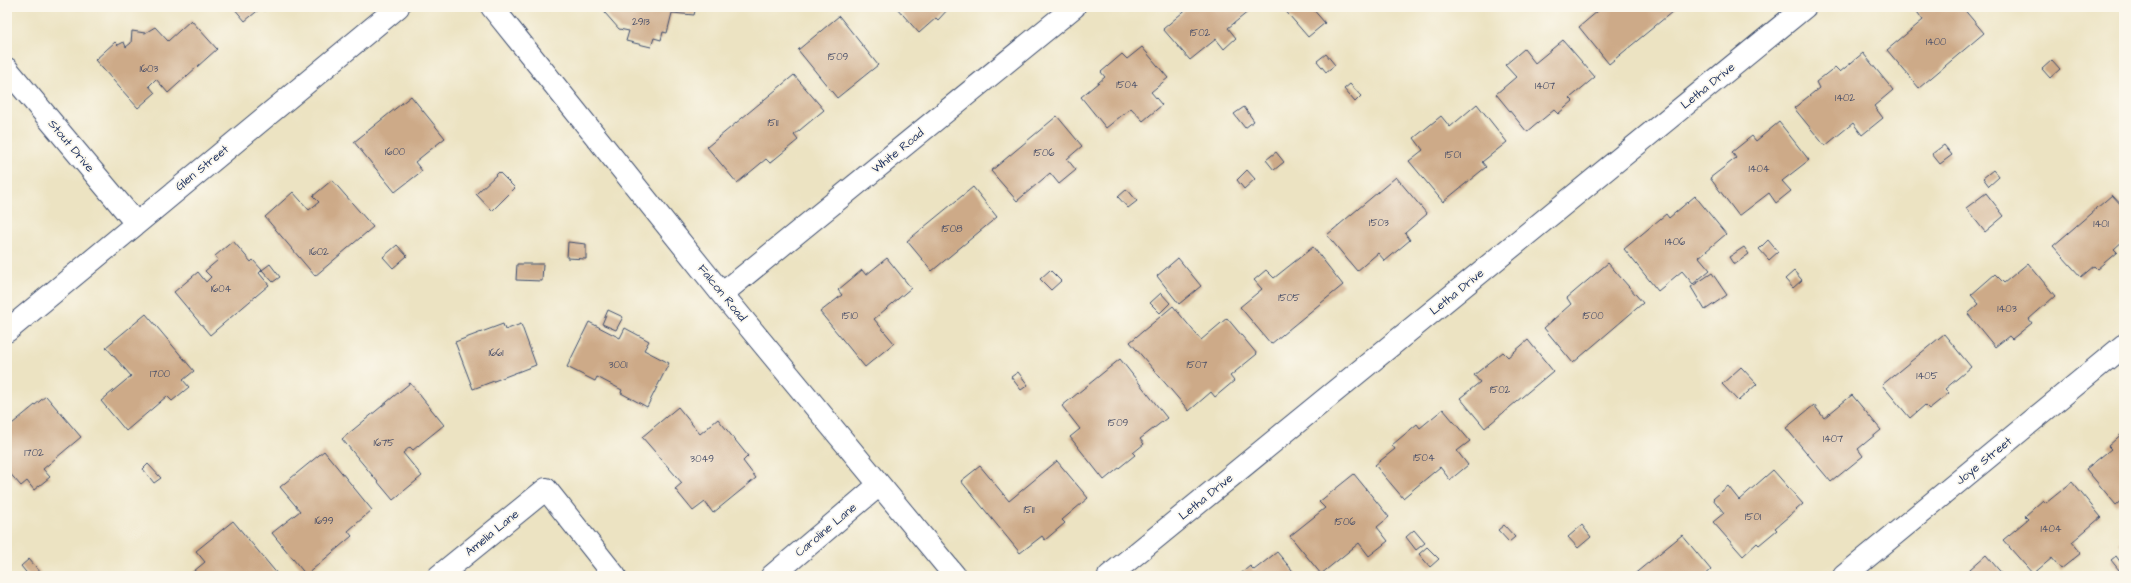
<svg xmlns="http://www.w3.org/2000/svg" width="2131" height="583" viewBox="0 0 2131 583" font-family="'Architects Daughter',sans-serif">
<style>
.building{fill:#cdaa88}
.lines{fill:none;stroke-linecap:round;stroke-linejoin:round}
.minor-casing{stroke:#3a4a6d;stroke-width:24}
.minor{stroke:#fff;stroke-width:22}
.labels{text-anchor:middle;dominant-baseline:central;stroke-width:3.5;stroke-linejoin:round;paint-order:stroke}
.number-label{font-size:10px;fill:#484e68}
.street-label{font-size:12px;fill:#1b2f5e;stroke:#fbf7ec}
</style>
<rect width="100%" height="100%" fill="#fbf7ec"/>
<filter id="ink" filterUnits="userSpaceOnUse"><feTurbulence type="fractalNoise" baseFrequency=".025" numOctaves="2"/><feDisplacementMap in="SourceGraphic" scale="8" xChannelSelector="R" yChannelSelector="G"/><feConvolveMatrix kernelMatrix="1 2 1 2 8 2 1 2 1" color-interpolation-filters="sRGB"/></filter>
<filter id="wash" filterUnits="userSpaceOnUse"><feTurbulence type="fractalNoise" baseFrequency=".012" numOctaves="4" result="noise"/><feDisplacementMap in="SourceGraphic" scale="16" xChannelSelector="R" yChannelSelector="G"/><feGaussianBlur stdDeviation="0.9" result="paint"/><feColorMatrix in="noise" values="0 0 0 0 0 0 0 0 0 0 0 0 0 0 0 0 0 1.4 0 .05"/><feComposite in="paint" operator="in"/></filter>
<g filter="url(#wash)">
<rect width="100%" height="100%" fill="#ece3c2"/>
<g id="blocks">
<path class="building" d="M233,7H269L264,11L261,8L245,21Z
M601,7H696L694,15L672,13L667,33L663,32L661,40L654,38L651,47L626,41L629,31L619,29L605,13V9Z
M896,7H950L938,20L936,18L919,33Z
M1189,7H1254L1228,28L1236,38L1224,49L1216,39L1190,60L1163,29Z
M1284,7H1311L1325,23L1308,37L1283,8Z
M1595,7H1678L1609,64L1579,27L1598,11Z
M1918,7H1962L1984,33L1919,88L1887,50L1923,20L1915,9Z
M839,16L878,65L837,98L798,50Z
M191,20L217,49L168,93L156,79L149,86L155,93L138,108L95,60L115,42L118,45L124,42L126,47L131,43L132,31L145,33L155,27L168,41Z
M1563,40L1595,77L1570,98L1573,101L1558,114L1554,110L1527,132L1496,94L1516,77L1505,65L1524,49L1535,63Z
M1142,47L1168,78L1151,92L1162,105L1143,121L1131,108L1106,128L1081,97L1105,77L1101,72L1122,54L1127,59Z
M1863,53L1893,90L1874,106L1883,118L1862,135L1853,123L1825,146L1794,108L1819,88L1816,82L1835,67L1840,72Z
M1326,54L1335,65L1326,72L1317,61Z
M2052,60L2060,69L2050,78L2042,69Z
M794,75L824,110L794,135L798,140L770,163L766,159L737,183L707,147Z
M1350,84L1361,96L1355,102L1344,89Z
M411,96L445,138L415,162L422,171L395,192L354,142Z
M1477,104L1507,142L1482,162L1486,167L1443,202L1409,161L1423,150L1414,138L1441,116L1450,127Z
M1244,107L1254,121L1245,128L1234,114Z
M1057,116L1082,146L1067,159L1076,170L1059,184L1050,173L1017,201L991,171Z
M1779,122L1809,160L1782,181L1791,191L1776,203L1769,193L1739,216L1710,178L1736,158L1732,152L1752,136L1756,141Z
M1944,145L1952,155L1940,164L1932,154Z
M1276,152L1284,162L1274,170L1266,160Z
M1247,170L1255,179L1244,189L1237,180Z
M1993,170L1999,177L1989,186L1983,178Z
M499,172L515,188L492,211L476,194Z
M1396,177L1427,214L1405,233L1410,240L1385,261L1378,253L1357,271L1327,235Z
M332,180L373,227L315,276L265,217L293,192L309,210L319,202L313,196Z
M973,187L997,217L932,271L907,241Z
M1127,189L1137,201L1128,208L1118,197Z
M1986,193L2004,216L1985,232L1966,208Z
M2112,195L2124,208V240L2114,249L2117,252L2097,269L2094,266L2081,277L2053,246Z
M1695,196L1726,234L1699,257L1710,270L1693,284L1682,271L1658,291L1624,249L1666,214L1669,218Z
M1768,240L1778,252L1769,260L1759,249Z
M233,241L251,262L253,260L262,270L259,273L269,285L210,335L174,292L198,272L206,282L211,277L205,271L218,260L215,256Z
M568,242L586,244V259L567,258Z
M397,245L407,256L393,268L383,257Z
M1313,247L1343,285L1271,344L1240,307L1262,289L1254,280L1266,270L1274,278Z
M1744,247L1749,254L1734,265L1729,257Z
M887,258L911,288L874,319L894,343L865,367L820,312L842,295L838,290L862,270L866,275Z
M1178,258L1201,286L1179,304L1157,276Z
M1608,263L1643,303L1573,363L1544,328L1571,304L1567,298Z
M2028,263L2055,296L2029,319L2032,323L2012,339L2009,336L1995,347L1968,314L1979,304L1971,295L1995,274L2004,283Z
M270,264L280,277L273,282L262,270Z
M517,264H543L542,281L516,280Z
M1050,270L1061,281L1051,290L1040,279Z
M1794,271L1802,280L1793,288L1785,279Z
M1712,273L1727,295L1705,310L1691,287Z
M1161,293L1170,303L1160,313L1150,303Z
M1173,306L1201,340L1227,318L1257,354L1230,376L1234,381L1215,397L1211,392L1189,411L1130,342Z
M608,310L623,317L616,330L602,324Z
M146,314L194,371L183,380L189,387L172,401L167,396L126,431L101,401L131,376L106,347Z
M589,322L620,338L625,328L649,341L644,350L669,363L647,407L621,393L622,390L597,377L595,381L567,367Z
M503,324L505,330L521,324L536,365L473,389L455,342Z
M1944,334L1971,367L1945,389L1949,393L1929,409L1925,405L1910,418L1882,385Z
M1528,340L1553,371L1485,428L1460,398L1480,382L1474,375L1503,352L1508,357Z
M1120,359L1167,418L1140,439L1144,444L1133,453L1135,455L1104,480L1070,437L1080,429L1062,406Z
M1741,367L1757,384L1738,401L1722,384Z
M1018,372L1028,385L1021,390L1011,377Z
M410,383L444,425L413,450L410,447L403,453L422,476L393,500L342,439Z
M1852,395L1881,430L1858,449L1863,456L1831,482L1786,428L1814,405L1824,418Z
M46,396L81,437L43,469L50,477L34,490L27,481L21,486L7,470V428Z
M678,407L700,434L718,419L748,456L743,461L756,478L713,513L705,502L693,511L675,489L682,483L642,437Z
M1443,409L1470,441L1457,451L1468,465L1450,480L1440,467L1403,498L1375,465L1395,449L1392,445L1417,424L1420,428Z
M2124,432V498L2116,505L2086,469L2111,449L2108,446Z
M324,451L372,510L348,531L352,536L306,575L272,533L300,511L280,487Z
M1057,461L1088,498L1062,520L1065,523L1045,540L1042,536L1020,553L961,481L980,466L1009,501Z
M148,464L161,478L154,483L143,469Z
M1773,470L1803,504L1775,528L1777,530L1759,545L1757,543L1743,556L1713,522L1724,513L1713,499L1728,486L1739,500Z
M1354,474L1389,517L1377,527L1388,541L1369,556L1359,543L1321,574L1290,536L1325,508L1319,502Z
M2072,482L2101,517L2072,542L2081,553L2061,569L2052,558L2033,574L2003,540L2028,519L2025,516L2043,500L2046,503Z
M233,521L279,576H188L205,562L196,551Z
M1504,525L1515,537L1509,542L1498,530Z
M1582,525L1591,537L1578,548L1568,537Z
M1414,530L1425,543L1416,550L1406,537Z
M1682,535L1711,570L1704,576H1632Z
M2124,537V549L2118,542Z
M1427,547L1439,559L1430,567L1419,554Z
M1277,552L1297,576H1238L1250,566L1254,570Z
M1986,555L2004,576H1962Z
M2116,556L2124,567L2119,570L2111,560Z
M29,559L41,573L37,576H29L21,566Z"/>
</g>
</g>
<g filter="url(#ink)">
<use href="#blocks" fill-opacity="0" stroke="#3a4a6d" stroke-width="1"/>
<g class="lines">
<g class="minor-casing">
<path id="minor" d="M492,7L722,294L955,576
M7,69L136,223
M722,294L1074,7
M7,331L398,7
M439,576L546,489L615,576
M772,576L879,485
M1109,576L1805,7
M1844,576L2124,345"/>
</g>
<use href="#minor" class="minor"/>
</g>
</g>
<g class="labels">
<g class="number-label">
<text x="641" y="22">2913</text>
<text x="1200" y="33">1502</text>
<text x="1936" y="42">1400</text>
<text x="838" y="57">1509</text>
<text x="149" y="69">1603</text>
<text x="1127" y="85">1504</text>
<text x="1545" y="86">1407</text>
<text x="1845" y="98">1402</text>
<text x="773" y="123">1511</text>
<text x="395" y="152">1600</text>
<text x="1044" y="153">1506</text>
<text x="1453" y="155">1501</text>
<text x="1759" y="169">1404</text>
<text x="1379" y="223">1503</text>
<text x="2101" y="224">1401</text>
<text x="952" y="229">1508</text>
<text x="1675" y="242">1406</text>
<text x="319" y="252">1602</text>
<text x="221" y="289">1604</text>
<text x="1289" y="298">1505</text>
<text x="2007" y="309">1403</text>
<text x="850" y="316">1510</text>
<text x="1593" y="316">1500</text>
<text x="496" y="353">1661</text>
<text x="618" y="365">3001</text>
<text x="1197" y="365">1507</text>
<text x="160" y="374">1700</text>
<text x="1927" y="376">1405</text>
<text x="1500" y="390">1502</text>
<text x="1118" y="423">1509</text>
<text x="1833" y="439">1407</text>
<text x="384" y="443">1675</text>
<text x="34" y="453">1702</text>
<text x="1424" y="458">1504</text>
<text x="702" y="459">3049</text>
<text x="1029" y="510">1511</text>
<text x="1753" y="517">1501</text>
<text x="324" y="521">1699</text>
<text x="1345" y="522">1506</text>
<text x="2051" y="529">1404</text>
</g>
<g class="street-label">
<text transform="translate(1708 86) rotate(-39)">Letha Drive</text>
<text transform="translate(71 146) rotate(50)">Stout Drive</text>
<text transform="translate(898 151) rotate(-39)">White Road</text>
<text transform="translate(202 168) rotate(-39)">Glen Street</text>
<text transform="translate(1457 292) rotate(-39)">Letha Drive</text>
<text transform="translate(722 293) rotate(51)">Falcon Road</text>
<text transform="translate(1984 461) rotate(-39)">Joye Street</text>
<text transform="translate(1206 497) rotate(-39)">Letha Drive</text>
<text transform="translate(826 530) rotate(-40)">Caroline Lane</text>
<text transform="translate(492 533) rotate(-39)">Amelia Lane</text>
</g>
</g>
<rect width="2131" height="583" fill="none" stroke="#fbf7ec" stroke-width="24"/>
</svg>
